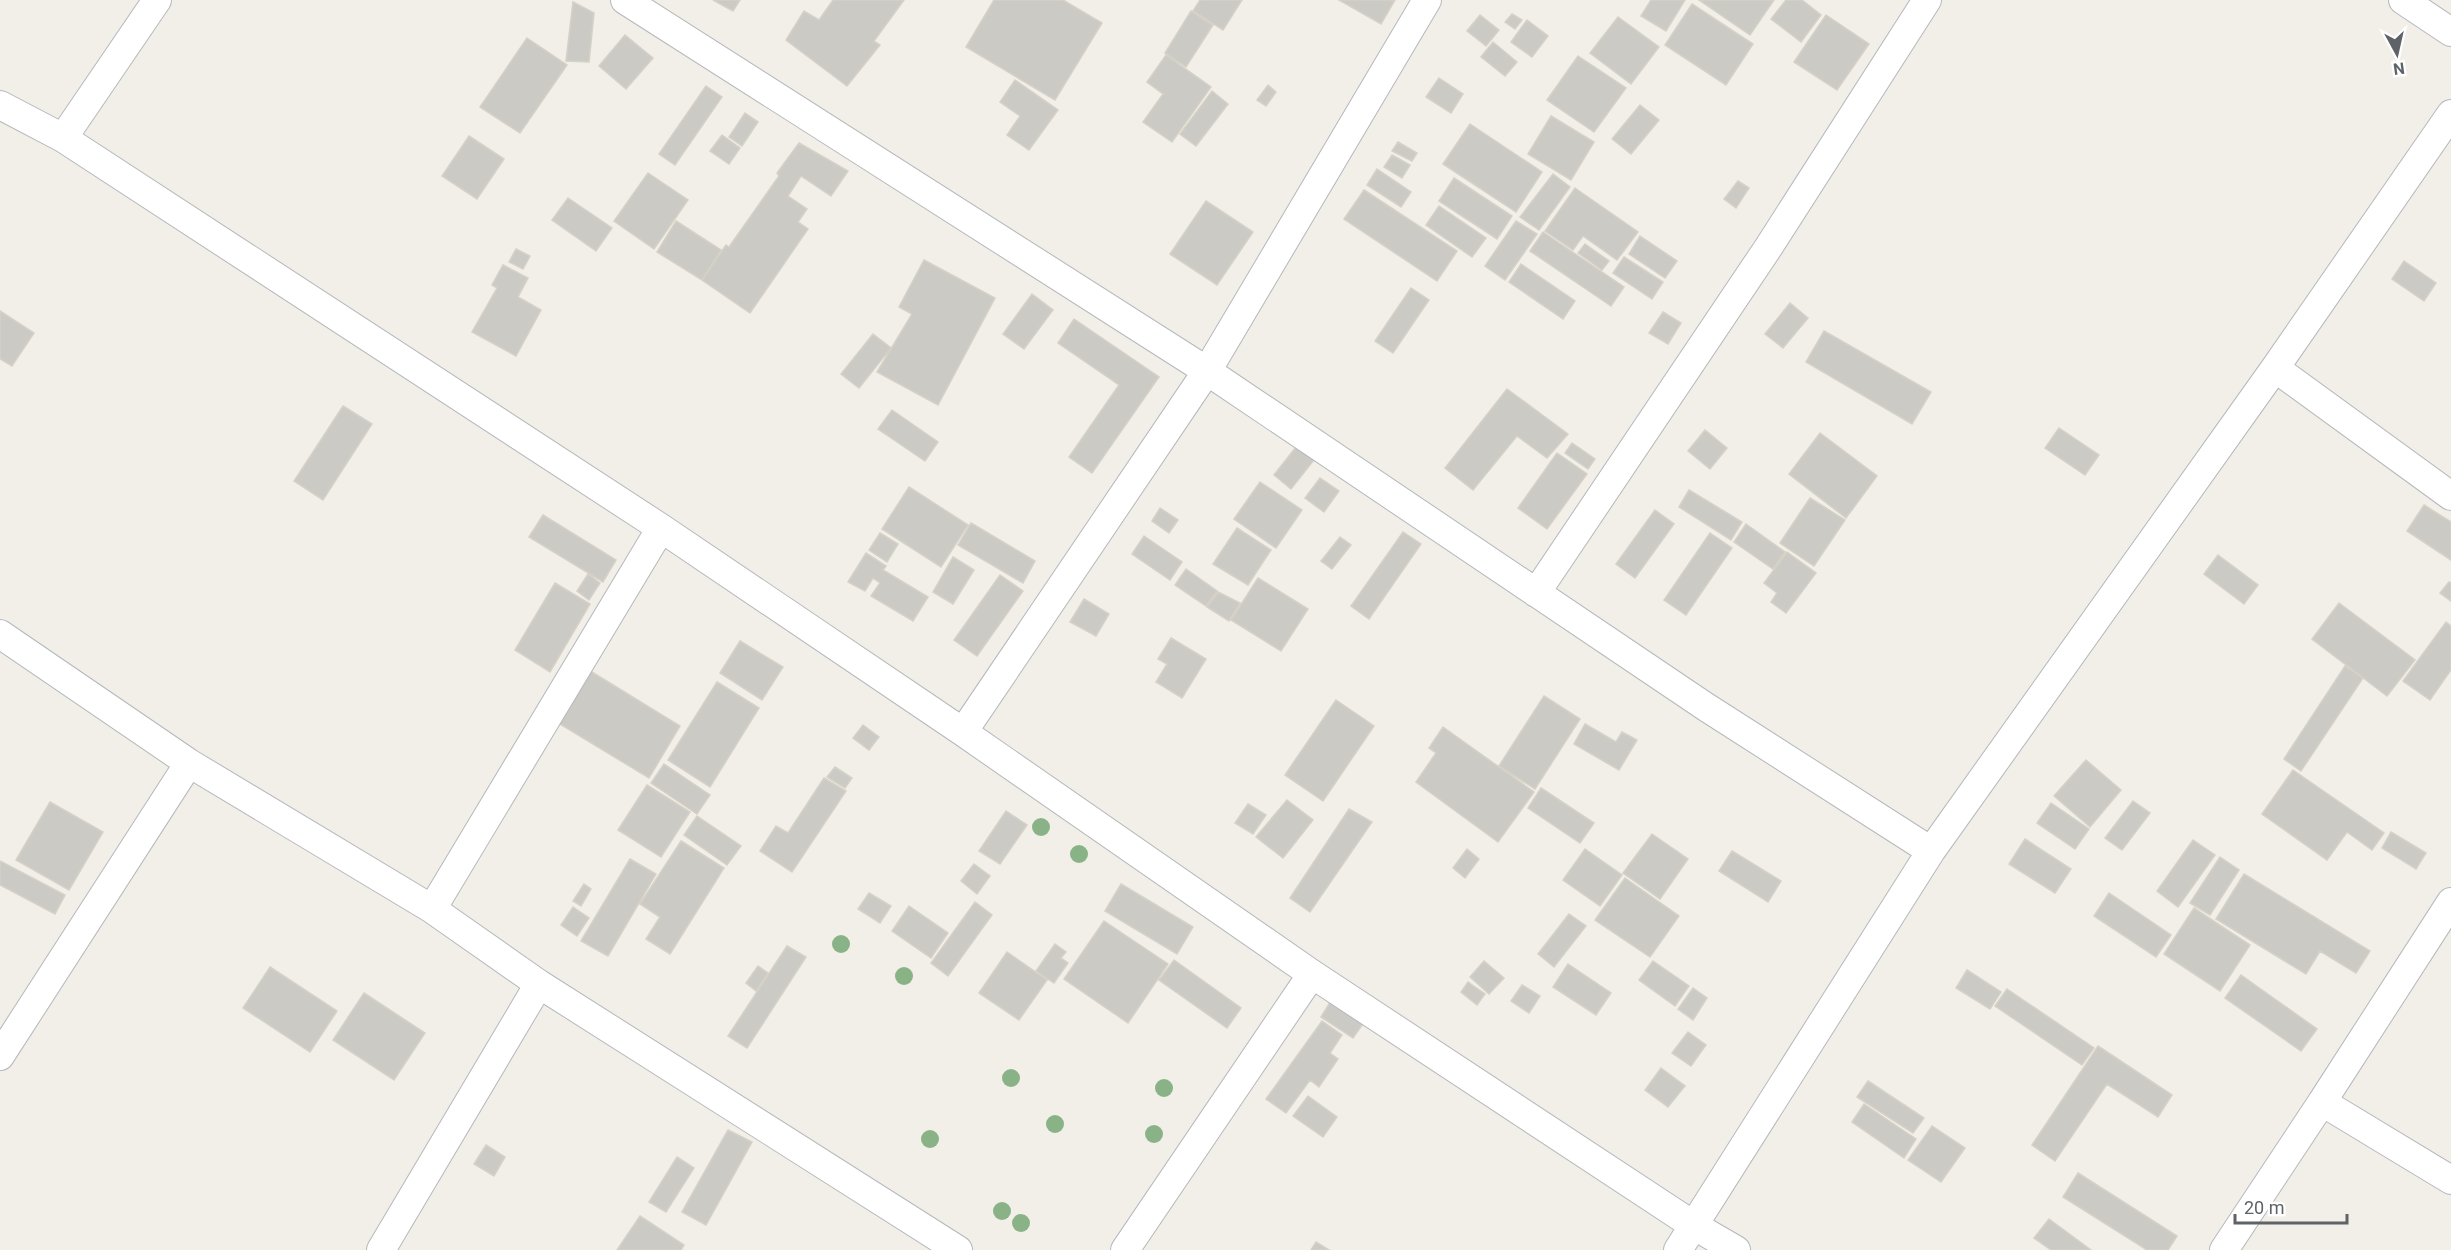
<svg xmlns="http://www.w3.org/2000/svg" width="2451" height="1250" viewBox="0 0 2451 1250" font-family="Roboto,sans-serif">
<style>
.building{fill:#cccac5;stroke:#d6d1c6;stroke-width:1.5}
.lines{fill:none;stroke-linecap:round;stroke-linejoin:round}
.minor-casing{stroke:#b5b8bc;stroke-width:30}
.minor{stroke:#fff;stroke-width:28}
.tree{fill:#89b387}
</style>
<rect width="100%" height="100%" fill="#f1efe8"/>
<path class="building" d="M713,0H740L733,11Z
M833,0H904L874,41L880,45L847,86L786,40L804,11L819,20Z
M994,0H1063L1102,23L1055,100L966,47Z
M1200,0H1242L1223,30L1193,11Z
M1339,0H1395L1381,24Z
M1651,0H1685L1666,31L1641,16Z
M1699,0H1774L1750,35Z
M1786,0H1802L1821,15L1801,42L1771,19Z
M573,2L594,13L589,62L566,61Z
M1692,4L1753,44L1726,85L1665,45Z
M1191,11L1213,25L1186,67L1165,53Z
M1512,14L1522,20L1515,29L1505,22Z
M1480,15L1499,30L1486,46L1467,31Z
M1826,15L1869,44L1837,90L1794,62Z
M1618,17L1659,47L1631,84L1590,53Z
M1527,20L1548,36L1532,57L1511,42Z
M625,35L653,58L626,89L599,66Z
M527,38L567,65L520,133L480,107Z
M1493,42L1517,62L1505,76L1481,57Z
M1166,55L1211,87L1172,142L1143,122L1163,94L1147,82Z
M1578,56L1626,88L1594,132L1547,100Z
M1439,78L1463,94L1451,113L1426,97Z
M1015,80L1058,110L1029,150L1007,135L1020,116L1000,102Z
M1268,85L1276,92L1266,106L1257,100Z
M706,86L722,97L675,165L659,154Z
M1212,91L1228,104L1196,146L1180,134Z
M1640,105L1659,120L1631,154L1612,139Z
M745,113L758,122L742,146L729,137Z
M1551,116L1594,142L1571,180L1528,154Z
M1470,124L1542,172L1516,212L1443,164Z
M722,135L740,148L729,164L710,151Z
M469,136L504,159L477,199L442,176Z
M1398,142L1417,153L1412,161L1392,151Z
M799,143L848,171L831,196L801,176L788,196L807,209L798,222L808,229L750,313L702,280L726,245L729,247L779,176L777,173Z
M1392,155L1410,165L1402,178L1384,167Z
M1377,169L1411,192L1401,207L1367,185Z
M648,173L688,200L654,249L614,221Z
M1553,174L1570,187L1539,230L1520,217Z
M1454,178L1512,216L1497,239L1439,201Z
M1738,181L1749,188L1736,208L1724,199Z
M1575,188L1638,232L1617,260L1583,236L1573,250L1545,231Z
M1364,190L1457,251L1437,281L1344,219Z
M568,198L612,228L596,251L552,220Z
M1206,201L1253,232L1217,285L1170,254Z
M1439,206L1486,238L1472,257L1426,225Z
M676,221L721,250L702,280L657,252Z
M1516,221L1537,234L1505,280L1485,266Z
M1543,232L1624,287L1611,306L1530,251Z
M1640,236L1677,261L1665,278L1629,254Z
M1585,244L1609,261L1602,270L1578,253Z
M516,249L530,256L523,269L509,262Z
M1624,257L1663,282L1652,299L1613,273Z
M924,260L995,298L938,405L877,372L912,314L899,307Z
M2404,261L2436,283L2424,301L2392,279Z
M1521,264L1575,301L1563,319L1509,282Z
M503,265L528,278L518,297L541,310L516,356L472,332L497,288L492,285Z
M1411,288L1429,300L1393,353L1375,341Z
M1032,294L1053,310L1024,349L1003,334Z
M1790,303L1808,318L1783,348L1765,334Z
M0,311L34,333L12,366L0,359Z
M1663,312L1681,323L1668,344L1649,333Z
M1074,319L1159,377L1092,473L1069,457L1119,385L1058,343Z
M1824,331L1931,392L1912,424L1806,362Z
M873,334L891,348L859,388L841,374Z
M1507,389L1568,434L1547,458L1517,436L1473,490L1445,468Z
M343,406L372,424L323,500L294,481Z
M892,410L938,442L925,461L878,429Z
M2059,428L2099,455L2085,475L2045,448Z
M1705,430L1727,448L1710,469L1688,451Z
M1820,433L1877,476L1846,518L1789,474Z
M1572,443L1595,459L1588,469L1565,453Z
M1296,447L1314,460L1291,489L1274,475Z
M1557,453L1587,474L1547,529L1518,508Z
M1320,478L1339,491L1324,512L1305,498Z
M1260,482L1302,510L1276,548L1234,519Z
M909,487L968,525L941,567L882,529Z
M1689,490L1742,522L1731,540L1679,507Z
M1810,498L1845,520L1814,566L1780,543Z
M2424,505L2451,522V560L2407,531Z
M1160,508L1178,520L1169,533L1152,521Z
M1655,510L1674,524L1635,578L1616,564Z
M543,515L616,560L603,582L529,537Z
M971,523L1035,561L1023,583L958,545Z
M1746,524L1785,552L1773,569L1734,542Z
M1237,528L1271,550L1248,585L1213,564Z
M1403,532L1421,544L1369,619L1351,606Z
M880,533L898,544L887,562L869,550Z
M1710,533L1732,548L1686,615L1664,600Z
M1144,536L1182,562L1170,580L1132,554Z
M1340,537L1351,545L1332,569L1321,561Z
M1787,552L1816,573L1786,613L1771,602L1777,593L1764,583Z
M866,553L886,566L883,570L928,597L913,621L871,596L880,583L873,578L865,591L848,582Z
M2218,555L2258,585L2244,604L2204,574Z
M953,557L974,570L953,604L933,592Z
M1186,569L1217,591L1206,606L1175,585Z
M588,574L600,583L589,600L577,591Z
M1000,575L1023,591L977,656L954,640Z
M1258,578L1308,609L1281,651L1231,620Z
M2449,582L2451,583V601L2440,593Z
M555,583L590,604L550,672L515,650Z
M1218,592L1240,603L1229,621L1207,607Z
M1084,599L1109,614L1096,636L1070,622Z
M2339,603L2415,660L2387,696L2312,639Z
M2446,622L2451,626V670L2430,700L2403,681Z
M1171,638L1206,659L1182,698L1156,682L1167,664L1158,659Z
M740,641L783,667L762,700L720,673Z
M2345,666L2363,678L2301,771L2284,759Z
M587,669L680,726L649,778L555,721Z
M717,682L759,708L710,787L668,760Z
M1544,696L1580,719L1535,789L1499,766Z
M1336,700L1374,726L1323,801L1285,775Z
M1585,724L1616,742L1622,732L1637,740L1619,770L1574,744Z
M863,725L879,737L869,750L853,738Z
M1443,727L1534,792L1498,842L1416,782L1436,753L1429,748Z
M2086,760L2121,790L2090,827L2054,796Z
M664,764L710,795L697,814L651,783Z
M835,767L852,778L845,788L827,777Z
M2293,770L2384,833L2372,850L2347,832L2327,860L2262,814Z
M824,778L846,791L792,872L760,851L776,826L788,833Z
M647,785L690,812L661,857L618,830Z
M1541,788L1594,823L1580,843L1528,808Z
M1287,800L1313,820L1283,858L1256,837Z
M2133,801L2150,813L2122,850L2105,838Z
M50,802L103,832L69,890L16,860Z
M2051,803L2089,829L2075,849L2037,823Z
M1248,804L1266,815L1253,834L1235,823Z
M1349,809L1372,822L1310,912L1290,898Z
M1006,811L1027,825L1000,864L979,851Z
M697,816L741,846L727,865L684,835Z
M2391,832L2426,853L2416,869L2382,848Z
M1652,834L1688,859L1660,899L1623,873Z
M2025,839L2071,869L2055,893L2009,864Z
M2193,840L2215,855L2178,907L2157,891Z
M681,841L724,868L670,954L646,939L660,917L640,904Z
M1467,849L1479,859L1465,878L1453,868Z
M1585,849L1622,875L1600,906L1563,880Z
M1732,851L1781,881L1768,902L1719,871Z
M2220,857L2239,870L2210,915L2190,903Z
M630,859L656,874L608,956L581,941Z
M0,861L65,895L55,914L0,885Z
M974,864L990,876L977,894L961,881Z
M2244,874L2370,951L2356,973L2320,951L2306,974L2216,919Z
M1625,878L1679,916L1650,957L1595,920Z
M584,884L591,889L581,906L573,901Z
M1121,884L1193,927L1177,954L1105,911Z
M869,893L891,906L880,923L858,909Z
M2109,893L2171,935L2156,957L2094,916Z
M975,902L992,915L948,976L931,963Z
M909,906L948,933L931,958L892,931Z
M573,907L589,918L577,936L561,925Z
M2194,908L2250,945L2220,991L2164,954Z
M1569,914L1586,926L1554,967L1538,954Z
M1104,921L1168,964L1128,1023L1064,979Z
M1055,944L1066,952L1061,958L1068,963L1054,983L1036,971Z
M787,946L806,957L747,1048L728,1036Z
M1007,952L1047,980L1019,1020L979,993Z
M1174,960L1241,1008L1227,1028L1159,980Z
M1484,961L1504,978L1489,994L1470,977Z
M1653,961L1689,986L1675,1006L1639,980Z
M1568,964L1611,993L1596,1015L1553,987Z
M758,966L768,973L756,991L746,983Z
M270,967L337,1011L310,1052L243,1008Z
M1967,970L2001,992L1990,1009L1956,988Z
M2241,975L2317,1029L2301,1051L2225,998Z
M1468,982L1485,994L1477,1005L1461,992Z
M1522,985L1540,996L1529,1013L1511,1001Z
M1693,988L1707,998L1693,1020L1678,1009Z
M2007,989L2094,1048L2082,1065L1995,1006Z
M364,993L425,1033L394,1080L333,1040Z
M1332,999L1365,1021L1353,1038L1321,1017Z
M1322,1021L1342,1035L1330,1053L1338,1059L1319,1087L1310,1080L1286,1113L1266,1099Z
M1688,1032L1706,1045L1691,1066L1672,1053Z
M2098,1046L2172,1095L2158,1117L2107,1084L2055,1161L2032,1145Z
M1661,1068L1685,1086L1668,1107L1645,1090Z
M1868,1081L1924,1118L1913,1133L1857,1097Z
M1308,1096L1337,1117L1323,1137L1293,1116Z
M1864,1104L1916,1139L1904,1158L1852,1122Z
M1932,1126L1965,1148L1941,1182L1908,1160Z
M728,1130L752,1142L706,1225L682,1212Z
M486,1145L505,1157L494,1176L474,1164Z
M677,1157L694,1168L666,1212L649,1202Z
M2078,1173L2177,1236L2168,1250H2147L2063,1197Z
M640,1216L684,1245L681,1250H617Z
M2049,1219L2091,1250H2051L2034,1238Z
M1316,1242L1329,1250H1311Z"/>
<g class="lines">
<g class="minor-casing">
<path id="minor" d="M625,0L1207,371L1706,707L1931,851
M2403,0L2451,32
M0,105L63,138L661,528L963,732L1312,974L1693,1225L1736,1250
M63,138L157,0
M2275,368L2451,496
M1536,593L1768,248L1927,0
M0,634L189,763L432,909L539,984L958,1250
M963,732L1207,371L1427,0
M432,909L661,528
M0,1056L189,763
M2322,1102L2451,902
M381,1250L539,984
M1125,1250L1312,974
M1678,1250L1931,851L2275,368L2451,114
M2224,1250L2322,1102L2451,1180"/>
</g>
<use href="#minor" class="minor"/>
</g>
<g class="tree">
<circle cx="1041" cy="827" r="9"/>
<circle cx="1079" cy="854" r="9"/>
<circle cx="841" cy="944" r="9"/>
<circle cx="904" cy="976" r="9"/>
<circle cx="1011" cy="1078" r="9"/>
<circle cx="1164" cy="1088" r="9"/>
<circle cx="1055" cy="1124" r="9"/>
<circle cx="1154" cy="1134" r="9"/>
<circle cx="930" cy="1139" r="9"/>
<circle cx="1002" cy="1211" r="9"/>
<circle cx="1021" cy="1223" r="9"/>
</g>
<g transform="translate(2397 54) rotate(172)" stroke="#ffffff" stroke-width="4.5" paint-order="stroke">
<path d="M0-4.5L10 22L0 15L-10 22Z" fill="#5f6368"/>
<text y="-9" font-size="16" font-weight="bold" text-anchor="middle" fill="#5f6368">N</text>
</g>
<path d="M2235 1214v9h112v-9" fill="none" stroke="#5f6368" stroke-width="3"/>
<text x="2244" y="1214" font-size="18" fill="#5f6368" stroke="#ffffff" stroke-width="4.5" paint-order="stroke">20 m</text>
</svg>
